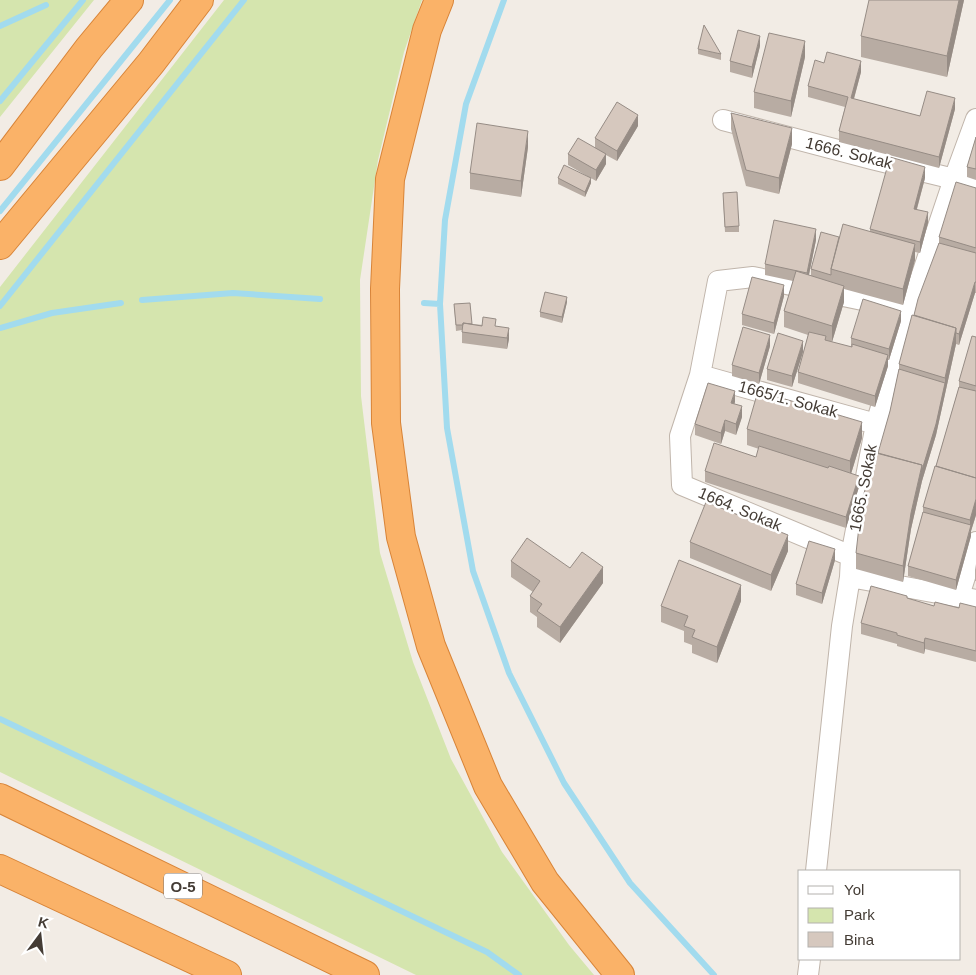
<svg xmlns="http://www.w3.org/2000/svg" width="976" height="975" viewBox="0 0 976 975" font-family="Arial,sans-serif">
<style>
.green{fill:#d5e5ae}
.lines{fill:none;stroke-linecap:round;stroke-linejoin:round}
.stream{stroke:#a2dbee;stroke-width:6}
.street-casing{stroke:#c0b5ab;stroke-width:22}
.highway-casing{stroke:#d88438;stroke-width:30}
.street{stroke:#fff;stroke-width:20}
.highway{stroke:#fab268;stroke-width:28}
.wall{fill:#b8aca3}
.shaded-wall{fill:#968c85}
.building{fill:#d6c8be;stroke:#968c85}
.labels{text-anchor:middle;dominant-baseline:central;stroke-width:5;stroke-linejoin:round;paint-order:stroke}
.shield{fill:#fff;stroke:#7c7672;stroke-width:1}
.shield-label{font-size:15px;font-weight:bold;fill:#443c35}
.street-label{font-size:16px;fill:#443c35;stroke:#fff}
</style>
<rect width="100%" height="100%" fill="#f2ece5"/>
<path class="green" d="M0,0H94L0,117Z
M224,0H422L404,52L378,160L360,280L361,396L380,553L413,662L451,759L502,852L569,945L594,975H416L0,772V287Z"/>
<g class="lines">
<path class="stream" d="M504,0L466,104L445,220L440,304L447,428L473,571L509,673L564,783L630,883L714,975
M0,26L46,5
M0,101L83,0
M0,211L170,0
M142,300L233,293L320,299
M424,303L440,304
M0,306L244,0
M0,328L52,313L121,303
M0,719L487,952L519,975"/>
<g class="street-casing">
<path id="street" d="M723,120L872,159L954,179L976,186
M700,375L876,424
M851,556L682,485L680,436L700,375L718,281L753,277L910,310
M850,577L976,600
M959,596L976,542
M816,871L842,626L850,577L851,556L876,424L910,310L954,179L976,119
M808,975L810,959"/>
</g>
<g class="highway-casing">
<path id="highway" d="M439,0L427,30L390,179L385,289L386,423L401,537L431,646L488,786L545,882L620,975
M0,166L89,48L129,0
M0,245L151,63L199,0
M0,798L365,975
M0,869L227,975"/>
</g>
<use href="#street" class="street"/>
<use href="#highway" class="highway"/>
</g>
<path class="wall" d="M964,0L947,77L861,57V36Z
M760,46L752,78L730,72V61Z
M698,49L721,54V60L698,54Z
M805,57L791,117L754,108V92Z
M861,72L854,99L920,116L955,109L939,168L839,142V131L845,107L808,97V86Z
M731,113L792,144L779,194L746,186L731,129Z
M638,126L617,161L606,155V164L596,181L591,178V183L585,197L558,184V178L587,176L568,165V154L595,148V138Z
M976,137V180L967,177V167Z
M528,147L521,197L470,189V173Z
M925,178L917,209L928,223L920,253L915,252V260L903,305L844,289V302L832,342L851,347V338L901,321L889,360H888V366L875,407L798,383V372L808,335L784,327V311L793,281L765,275V264L816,240L809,275L811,276V269L839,237L870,232V229Z
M976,188V293H975L959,345L956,344L936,435L922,481L911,529L903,582L856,569V553L890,411L899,369V364L914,315L939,243V237Z
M723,198L739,226V232H725Z
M784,296L774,334L742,325V314Z
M567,302L562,323L540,317V312Z
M454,304L472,324L496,326L509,339L507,349L462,343V330L456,331Z
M976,334V515L971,531V536L956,590L908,576V566L923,512V507L936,466L959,387V381L976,337Z
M770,346L759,384L732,376V365Z
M803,352L792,387L767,380V369Z
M735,402L734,404L742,417L736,435L725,431L721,444L695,435V424Z
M747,429L862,438L851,474L859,487L846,528L705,482V471L756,457L759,449L747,445Z
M690,542L788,551L771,591L690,558Z
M835,560L822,604L796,595V584Z
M511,561L570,568L603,583L560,643L537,627V617L530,612V596L533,592L511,577Z
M976,564V581H975V570Z
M907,599L934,606L959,608L976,607V662L925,649L924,654L897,646V644L861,634V623Z
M741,601L717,663L692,653V645L684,642V631L661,622V606Z"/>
<path class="shaded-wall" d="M959,0H964L947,77V56Z
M760,36V46L752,78V67Z
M805,41V57L791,117V101Z
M861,61V72L851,109V98Z
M955,98V109L939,168V157Z
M638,115V126L617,161V151Z
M792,128V144L779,194V178Z
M528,131V147L521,197V181Z
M606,154V164L596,181V170Z
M925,167V178L914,219V209Z
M591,178V183L585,197V192Z
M928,212V223L920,253V242Z
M816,229V240L807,284V273Z
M915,244V260L903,305V289Z
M975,282V293L959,345V334Z
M784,285V296L774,334V323Z
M844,286V302L832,342V326Z
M567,297V302L562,323V317Z
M901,311V321L889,360V349Z
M509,328V339L507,349V338Z
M956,328V344L936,435L922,481L911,529L903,582V566L911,513L922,465L945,383V378Z
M770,335V346L759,384V373Z
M803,341V352L792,387V376Z
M888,355V366L875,407V396Z
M735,391V402L731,414V403Z
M742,406V417L736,435V424Z
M725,420V431L721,444V433Z
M862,422V438L850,477V461Z
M859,476V487L846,528V517Z
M976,499V515L971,531V536L956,590V580L970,530V520Z
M788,535V551L771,591V575Z
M835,549V560L822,604V593Z
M603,567V583L560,643V627Z
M741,585V601L717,663V647Z
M925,638V649L924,654V643Z"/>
<path class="building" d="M869,0H959L947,56L861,36Z
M704,25L721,54L698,49Z
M738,30L760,36L752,67L730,61Z
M769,33L805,41L791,101L754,92Z
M827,52L861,61L851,98L920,116L927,91L955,98L939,157L839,131L848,97L808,86L815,60L824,63Z
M617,102L638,115L617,151L595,138Z
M731,113L792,128L779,178L746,170Z
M477,123L528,131L521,181L470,173Z
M976,137V169L967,167Z
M578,138L606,154L596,170L568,154Z
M890,157L925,167L914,209L928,212L920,242L870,229Z
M564,165L591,178L585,192L558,178Z
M956,182L976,188V248L939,237Z
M737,192L739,226L725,227L723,193Z
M774,220L816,229L807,273L765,264Z
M843,224L915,244L903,289L831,269Z
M821,232L839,237L831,269V275L811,269Z
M939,243L976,253V282H975L959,334L956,333V328L914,315L918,299Z
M796,271L844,286L832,326L784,311Z
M752,277L784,285L774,323L742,314Z
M545,292L567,297L562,317L540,312Z
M863,299L901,311L889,349L851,338Z
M470,303L472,324L463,323V325H456L454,304Z
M912,315L956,328L945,378L899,364Z
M483,317L496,319L495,326L509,328L507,338L462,332L463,323L482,326Z
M743,327L770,335L759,373L732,365Z
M809,332L826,336L825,340L852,347V344L888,355L875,396L798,372Z
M778,333L803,341L792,376L767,369Z
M972,336L976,337V386L959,381Z
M899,369L945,383L936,424L922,470V465L878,453L890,411Z
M708,383L735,391L731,403L742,406L736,424L725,420L721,433L695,424Z
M959,387L976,391V478L936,466Z
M758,391L862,422L850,461L747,429Z
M714,443L756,457L759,446L828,468L829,466L859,476L846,517L705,471Z
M876,453L922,465L911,513L903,566L856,553L862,500Z
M935,466L976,478V499L970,520L923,507Z
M706,502L788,535L771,575L690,542Z
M923,512L971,525L956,580L908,566Z
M527,538L570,568L582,552L603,567L560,627L537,611L542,604L530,596L540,581L511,561Z
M809,541L835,549L822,593L796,584Z
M679,560L741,585L717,647L692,637L695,630L684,626L688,616L661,606Z
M871,586L907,596V598L934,606L935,602L959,608L960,603L976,607V651L925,638L924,643L897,635V633L861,623Z"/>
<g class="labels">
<rect class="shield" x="164" y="873.5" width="38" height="25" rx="4"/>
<g class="shield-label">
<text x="183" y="886">O-5</text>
</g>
<g class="street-label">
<text transform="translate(849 153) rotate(14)">1666. Sokak</text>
<text transform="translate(788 399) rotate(15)">1665/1. Sokak</text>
<text transform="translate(863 488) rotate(-79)">1665. Sokak</text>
<text transform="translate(740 509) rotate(23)">1664. Sokak</text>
</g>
</g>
<rect x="798" y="870" width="162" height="90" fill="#ffffff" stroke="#b4b1ae"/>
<rect x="808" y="886" width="25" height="8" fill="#ffffff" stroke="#b4b1ae"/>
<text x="844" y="895" font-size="15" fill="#443c35">Yol</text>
<rect x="808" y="908" width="25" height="15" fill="#d5e5ae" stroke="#b4b1ae"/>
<text x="844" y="920" font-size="15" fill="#443c35">Park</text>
<rect x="808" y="932" width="25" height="15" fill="#d6c8be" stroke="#b4b1ae"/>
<text x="844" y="945" font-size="15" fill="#443c35">Bina</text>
<g transform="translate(40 935) rotate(15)" stroke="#ffffff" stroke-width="4" paint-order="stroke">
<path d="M0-4L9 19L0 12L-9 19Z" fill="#443c35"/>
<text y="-8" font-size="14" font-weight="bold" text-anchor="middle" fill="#443c35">K</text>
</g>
</svg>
